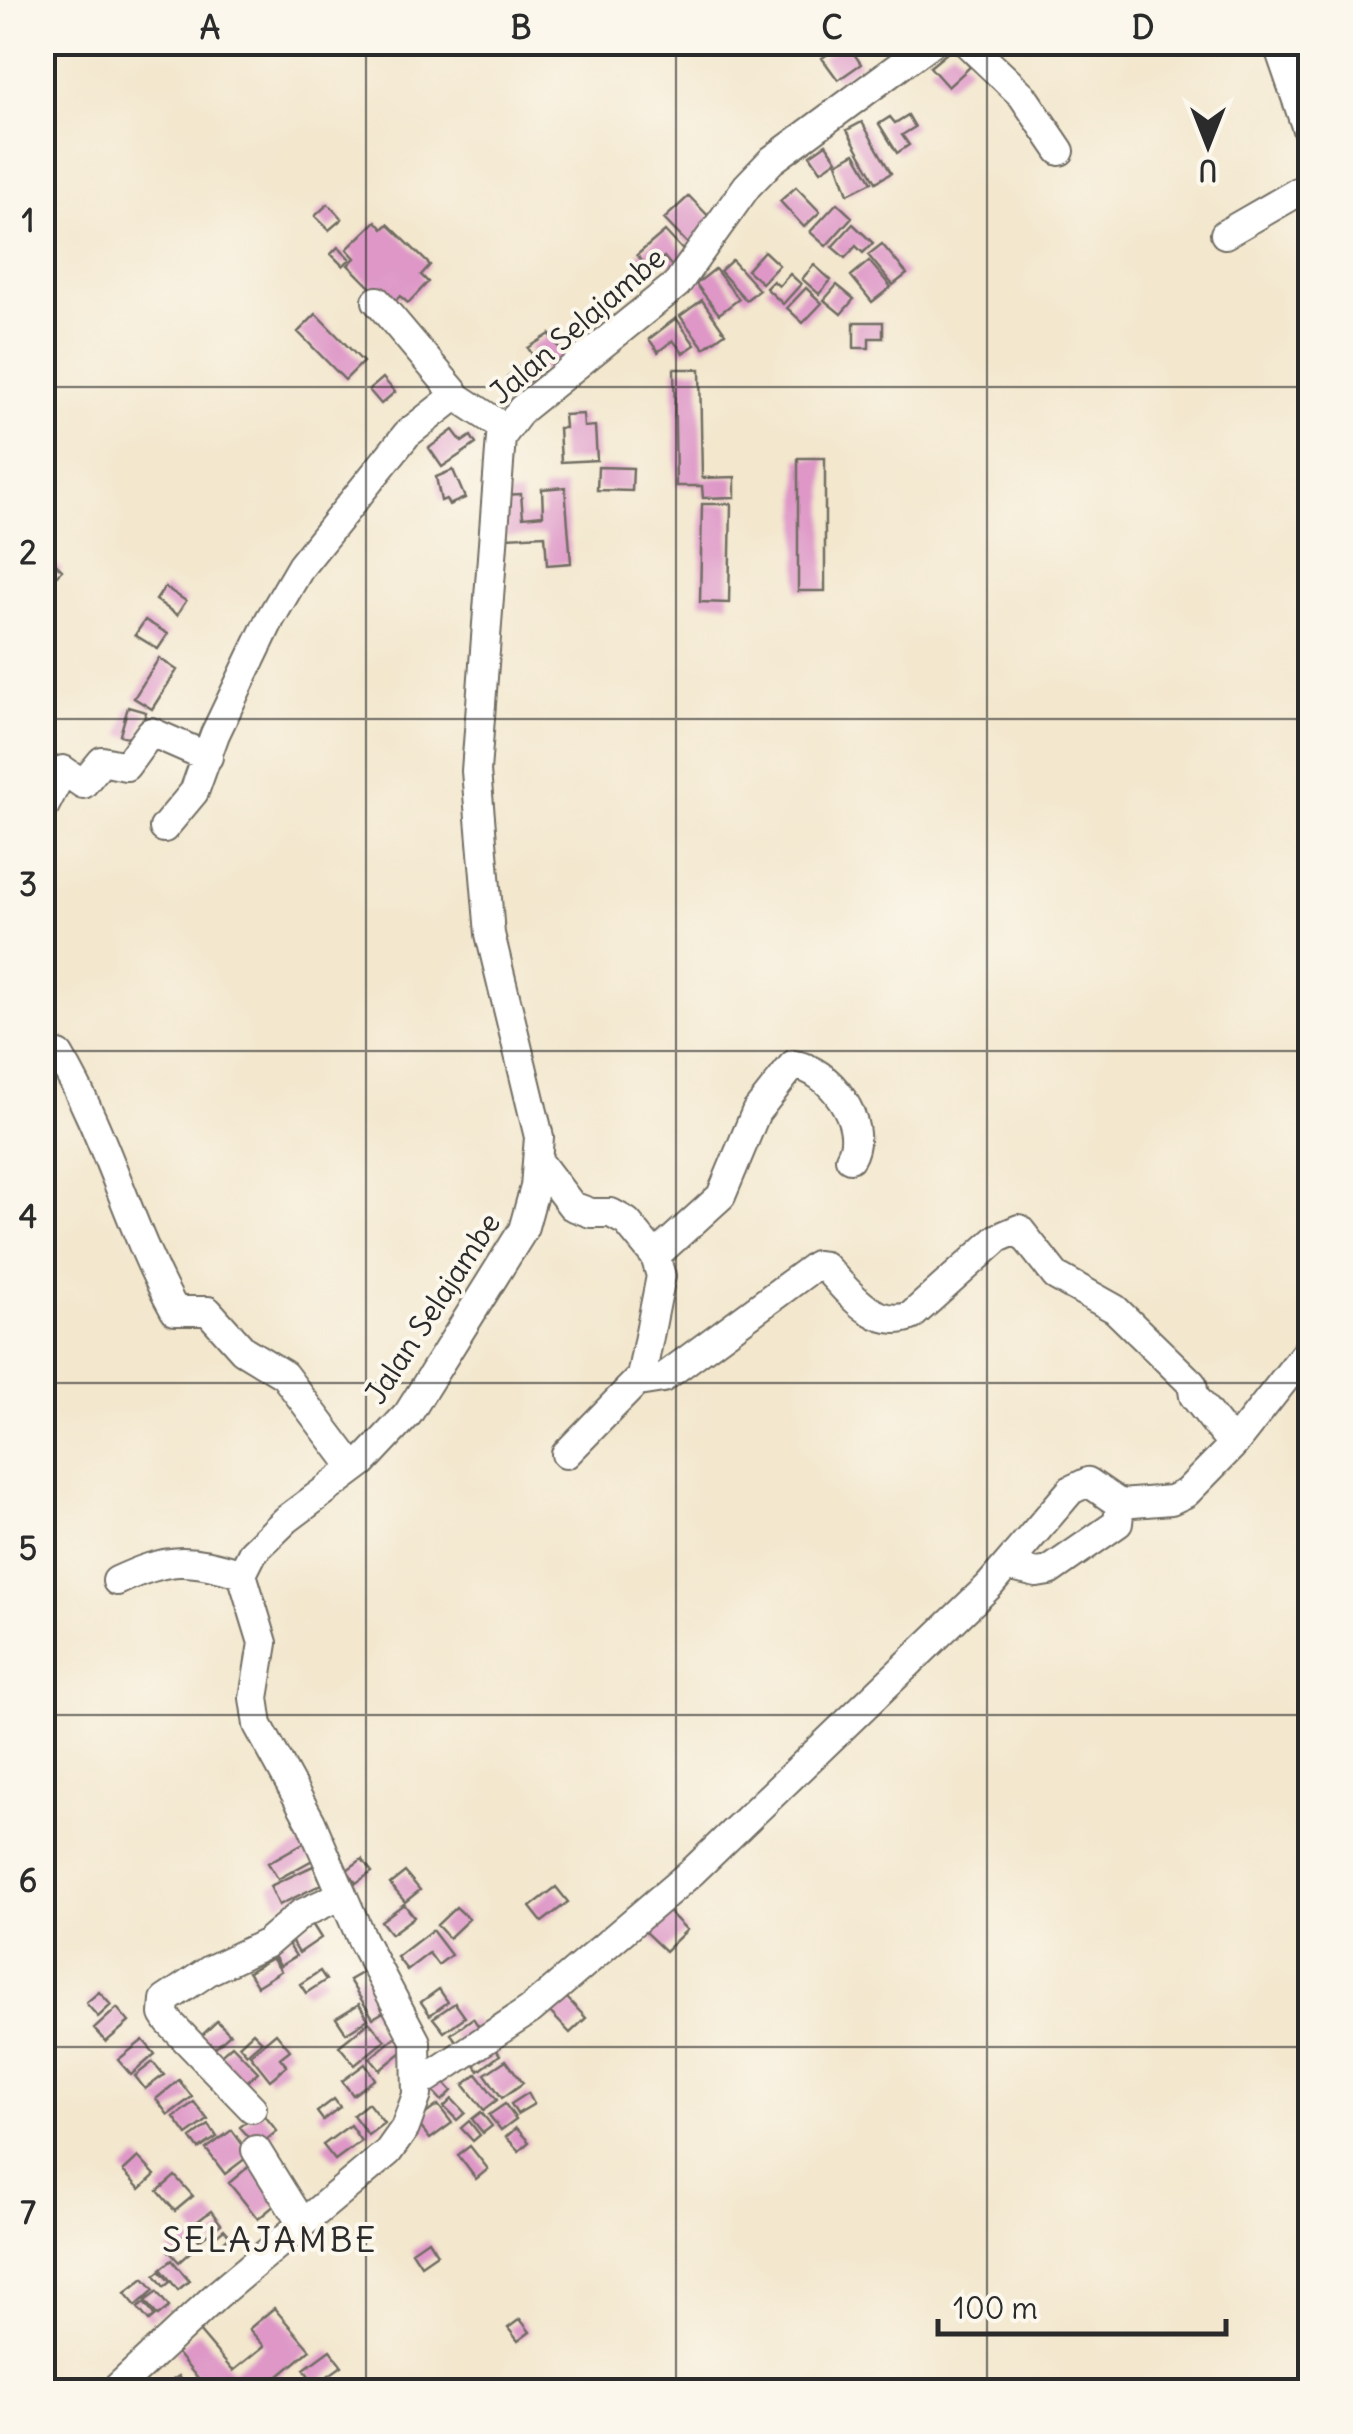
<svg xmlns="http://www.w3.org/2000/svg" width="1353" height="2434" viewBox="0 0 1353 2434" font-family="Delius,sans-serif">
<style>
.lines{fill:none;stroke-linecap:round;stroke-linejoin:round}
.stream{stroke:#5cc2d9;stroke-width:6}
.building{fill:#de97c7}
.minor-casing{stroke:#716d64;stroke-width:32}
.minor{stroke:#fff;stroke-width:28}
.grid{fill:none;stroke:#2b2b2b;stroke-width:2.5;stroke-opacity:0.55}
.labels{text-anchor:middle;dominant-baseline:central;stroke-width:8;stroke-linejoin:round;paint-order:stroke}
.street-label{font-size:30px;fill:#2b2b2b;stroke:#fbf7ec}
.quarter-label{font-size:35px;letter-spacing:2.5px;fill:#2b2b2b;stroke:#fbf7ec}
.neatline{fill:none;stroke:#2b2b2b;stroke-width:4}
.grid-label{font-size:32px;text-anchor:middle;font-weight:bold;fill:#2b2b2b}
</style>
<rect width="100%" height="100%" fill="#fbf7ec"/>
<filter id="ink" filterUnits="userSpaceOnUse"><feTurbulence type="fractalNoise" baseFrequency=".01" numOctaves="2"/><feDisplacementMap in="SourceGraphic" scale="20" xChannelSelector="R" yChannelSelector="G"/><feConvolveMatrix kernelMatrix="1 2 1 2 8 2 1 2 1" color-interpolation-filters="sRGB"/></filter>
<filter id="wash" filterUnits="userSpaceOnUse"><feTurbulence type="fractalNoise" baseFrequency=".0048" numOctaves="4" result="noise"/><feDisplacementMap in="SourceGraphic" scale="40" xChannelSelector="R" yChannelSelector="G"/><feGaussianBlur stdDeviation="2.25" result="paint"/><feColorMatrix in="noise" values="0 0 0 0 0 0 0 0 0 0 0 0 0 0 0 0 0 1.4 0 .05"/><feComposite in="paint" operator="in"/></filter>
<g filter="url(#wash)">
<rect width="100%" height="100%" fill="#f3e7cd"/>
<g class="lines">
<path class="stream" d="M1266,2392L1310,2384"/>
</g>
<g id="blocks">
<path class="building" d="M846,42L861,64L838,80L822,58Z
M953,48L970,67L948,87L930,67Z
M908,115L915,127L902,135L909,145L897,153L879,124L890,117L895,123Z
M862,122L891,173L876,182L847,130Z
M826,144L837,160L821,171L810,155Z
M855,153L872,182L848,194L837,163Z
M796,187L820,212L804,227L780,201Z
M689,196L714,222L689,245L664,219Z
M837,203L852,217L826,246L810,232Z
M328,204L342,219L329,230L315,216Z
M376,221L383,229L388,224L430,265L421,275L428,282L408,303L400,296L389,306L348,265L355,258L347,249Z
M853,224L873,243L863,253L856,246L845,258L832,247Z
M665,231L690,258L676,271L664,257L649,269L637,255Z
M882,244L907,274L893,285L868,255Z
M338,247L350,259L343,266L331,254Z
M764,251L779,265L762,283L747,270Z
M732,260L759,290L746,300L720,271Z
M869,261L891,287L872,302L851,276Z
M814,265L831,280L819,294L802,279Z
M715,269L739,299L719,314L696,284Z
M790,274L801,284L783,304L766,288L773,281L779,286Z
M837,285L854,299L841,314L824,300Z
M806,288L822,303L803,323L787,308Z
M702,300L725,333L704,348L680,316Z
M316,314L363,362L345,380L298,332Z
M676,318L695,345L683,353L673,340L658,352L649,339Z
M854,322H883V338H869V348H854Z
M550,334L571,365L550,380L528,348Z
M526,361L537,374L526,383L535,393L527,401L507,377Z
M674,369H700L702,478L735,477V497L703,498L702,486H676Z
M383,378L395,392L381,404L369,390Z
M583,414L584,427L595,426L597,460L561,462L559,428H565L564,415Z
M453,430L462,442L471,436L476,444L442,467L429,448Z
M798,458H825V591H798Z
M598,467L633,468L632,491L597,490Z
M453,470L465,498L449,505L446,499L441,501L436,477Z
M565,487L571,563L547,565L545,535L506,537L503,495L521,494L523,517L543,515L542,489Z
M702,504H731L729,603L700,602Z
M42,551L62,570L42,589Z
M165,587L186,601L177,615L156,600Z
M145,620L168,634L158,649L135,635Z
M159,658L177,670L152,709L134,698Z
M128,707L146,712L138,740L120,735Z
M307,1841L316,1858L278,1879L268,1863Z
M362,1859L372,1872L356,1883L347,1870Z
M313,1866L322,1884L279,1905L270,1886Z
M405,1872L420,1890L405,1902L390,1884Z
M556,1887L568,1902L542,1922L530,1907Z
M404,1904L414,1917L391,1934L381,1921Z
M456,1907L469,1919L449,1938L437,1925Z
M666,1909L687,1930L665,1951L644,1931Z
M311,1922L321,1938L299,1953L288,1936Z
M432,1930L451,1955L438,1965L429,1953L407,1970L397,1957Z
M282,1934L296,1956L280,1966L266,1943Z
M272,1958L281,1971L257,1986L248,1972Z
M320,1971L326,1980L306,1993L300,1984Z
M363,1972L387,2010L373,2018L349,1980Z
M439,1989L448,2002L430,2015L421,2002Z
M99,1992L111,2005L98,2017L86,2003Z
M566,1997L586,2018L570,2033L550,2012Z
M455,2003L465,2017L444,2032L433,2018Z
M359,2004L368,2019L346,2033L336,2018Z
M117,2008L129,2022L106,2042L94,2029Z
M473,2018L481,2030L460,2046L451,2034Z
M217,2021L230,2034L210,2052L198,2039Z
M369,2022L385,2040L355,2065L339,2046Z
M253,2032L262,2041L247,2054L239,2045Z
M276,2033L290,2050L280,2058L287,2066L270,2080L250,2055Z
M398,2035L408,2047L380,2070L370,2058Z
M143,2040L155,2054L131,2075L118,2060Z
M490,2041L500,2055L479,2071L469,2057Z
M232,2045L258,2072L241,2087L216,2059Z
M506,2060L523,2083L502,2098L485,2074Z
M153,2062L164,2075L145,2089L135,2076Z
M365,2064L375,2079L353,2095L342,2081Z
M477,2074L497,2100L484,2110L464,2085Z
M439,2077L452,2091L442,2101L429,2087Z
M179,2080L192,2097L168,2115L156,2099Z
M528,2093L534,2104L517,2114L511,2104Z
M334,2099L340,2107L323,2120L317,2112Z
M452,2099L465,2113L457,2120L444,2107Z
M194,2102L208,2120L187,2135L174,2117Z
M368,2103L384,2123L368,2135L353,2115Z
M505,2104L516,2119L501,2130L489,2115Z
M438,2105L452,2123L430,2139L416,2121Z
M260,2110L277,2131L258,2147L240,2127Z
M481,2112L492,2126L483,2133L472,2119Z
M469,2121L480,2135L473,2141L461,2128Z
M209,2125L217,2137L199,2149L191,2138Z
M350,2125L361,2141L335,2160L323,2145Z
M516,2128L529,2142L519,2151L506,2137Z
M232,2130L250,2155L225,2174L206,2149Z
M470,2146L488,2169L476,2179L458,2155Z
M138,2157L155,2175L140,2189L123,2171Z
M253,2163L282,2199L258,2219L229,2183Z
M175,2176L193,2196L175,2211L158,2191Z
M211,2211L221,2224L199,2240L190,2227Z
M224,2229L230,2236L217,2248L211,2240Z
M185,2235L196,2247L179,2262L168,2250Z
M428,2240L437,2254L421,2265L412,2251Z
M172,2260L189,2281L178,2290L161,2269Z
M160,2271L170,2282L164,2287L155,2275Z
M144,2278L154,2290L136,2306L125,2293Z
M157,2292L169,2307L158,2316L145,2301Z
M144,2303L155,2316L149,2321L138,2308Z
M274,2308L310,2350L260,2392H209L175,2351L199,2331L233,2371L264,2346L249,2329Z
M520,2319L530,2332L518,2341L508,2328Z
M330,2350L342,2366L315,2385L304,2369Z
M178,2376L186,2389L162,2392L159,2388Z
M337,2378L346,2390L318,2392Z"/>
</g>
</g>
<g filter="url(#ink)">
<use href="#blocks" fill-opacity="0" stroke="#716d64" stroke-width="2.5"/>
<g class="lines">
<g class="minor-casing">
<path id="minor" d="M966,42L1022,95L1060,151
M1277,42L1310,138
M1225,234L1310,185
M377,301L459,398L506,429
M42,811L63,770L83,784L102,761L126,766L151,732L208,757
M164,828L194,792L215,734L270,619L301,566L407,434L450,400L459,398
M59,1055C107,1135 129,1229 175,1311H208L243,1350L284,1375L354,1468
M538,1161L572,1206L591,1213H611L627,1222L655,1256L661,1276L641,1377L566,1454
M655,1256L721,1196L756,1112L793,1065C828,1067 870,1124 850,1158
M638,1382L663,1378L816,1265L824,1266C848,1291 874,1330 911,1316L998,1238L1019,1229L1056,1276L1115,1309L1192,1384L1194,1396L1233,1445
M1007,1566L1037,1573L1049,1571L1118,1523L1120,1504
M117,1581C168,1557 188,1557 242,1574
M420,2083L530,2010L693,1871L989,1586L1071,1490L1088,1482L1120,1504L1171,1500L1186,1493L1233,1445L1310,1347
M252,2108L169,2022L164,2014L165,2000L210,1970L267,1943L301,1914L342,1895
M256,2150L302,2224
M113,2392L217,2295L388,2152L405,2128L417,2095L416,2042L362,1940L311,1822L258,1725L254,1698L263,1643L242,1574L253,1552L287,1519L363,1462L408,1414L523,1230L535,1187L539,1137L490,934L476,771L501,437L522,409L677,284L747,186L772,160L932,42"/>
</g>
<use href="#minor" class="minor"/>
</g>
</g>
<path class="grid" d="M366,42V2392M676,42V2392M987,42V2392M42,387H1310M42,719H1310M42,1051H1310M42,1383H1310M42,1715H1310M42,2047H1310"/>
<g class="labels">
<g class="street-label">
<text transform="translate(577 325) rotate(-41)">Jalan Selajambe</text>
<text transform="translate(432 1308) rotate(-57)">Jalan Selajambe</text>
</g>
<g class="quarter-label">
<text x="270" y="2239">SELAJAMBE</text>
</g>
</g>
<rect width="1353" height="2434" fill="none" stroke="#fbf7ec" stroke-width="110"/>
<g transform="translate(1208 145) rotate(180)" stroke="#fbf7ec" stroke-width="8" paint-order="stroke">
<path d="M0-8L18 38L0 25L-18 38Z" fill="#2b2b2b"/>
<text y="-15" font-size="28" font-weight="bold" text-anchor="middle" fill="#2b2b2b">U</text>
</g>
<path d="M938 2319v15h288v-15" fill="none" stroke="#2b2b2b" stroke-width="5"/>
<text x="953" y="2319" font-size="30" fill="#2b2b2b" stroke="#fbf7ec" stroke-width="8" paint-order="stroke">100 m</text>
<rect x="55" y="55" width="1243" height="2324" class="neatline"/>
<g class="grid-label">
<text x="210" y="39">A</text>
<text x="521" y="39">B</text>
<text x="832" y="39">C</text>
<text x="1143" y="39">D</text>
<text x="28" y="232">1</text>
<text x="28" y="564">2</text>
<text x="28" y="896">3</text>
<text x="28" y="1228">4</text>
<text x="28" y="1560">5</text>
<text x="28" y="1892">6</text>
<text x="28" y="2224">7</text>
</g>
</svg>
